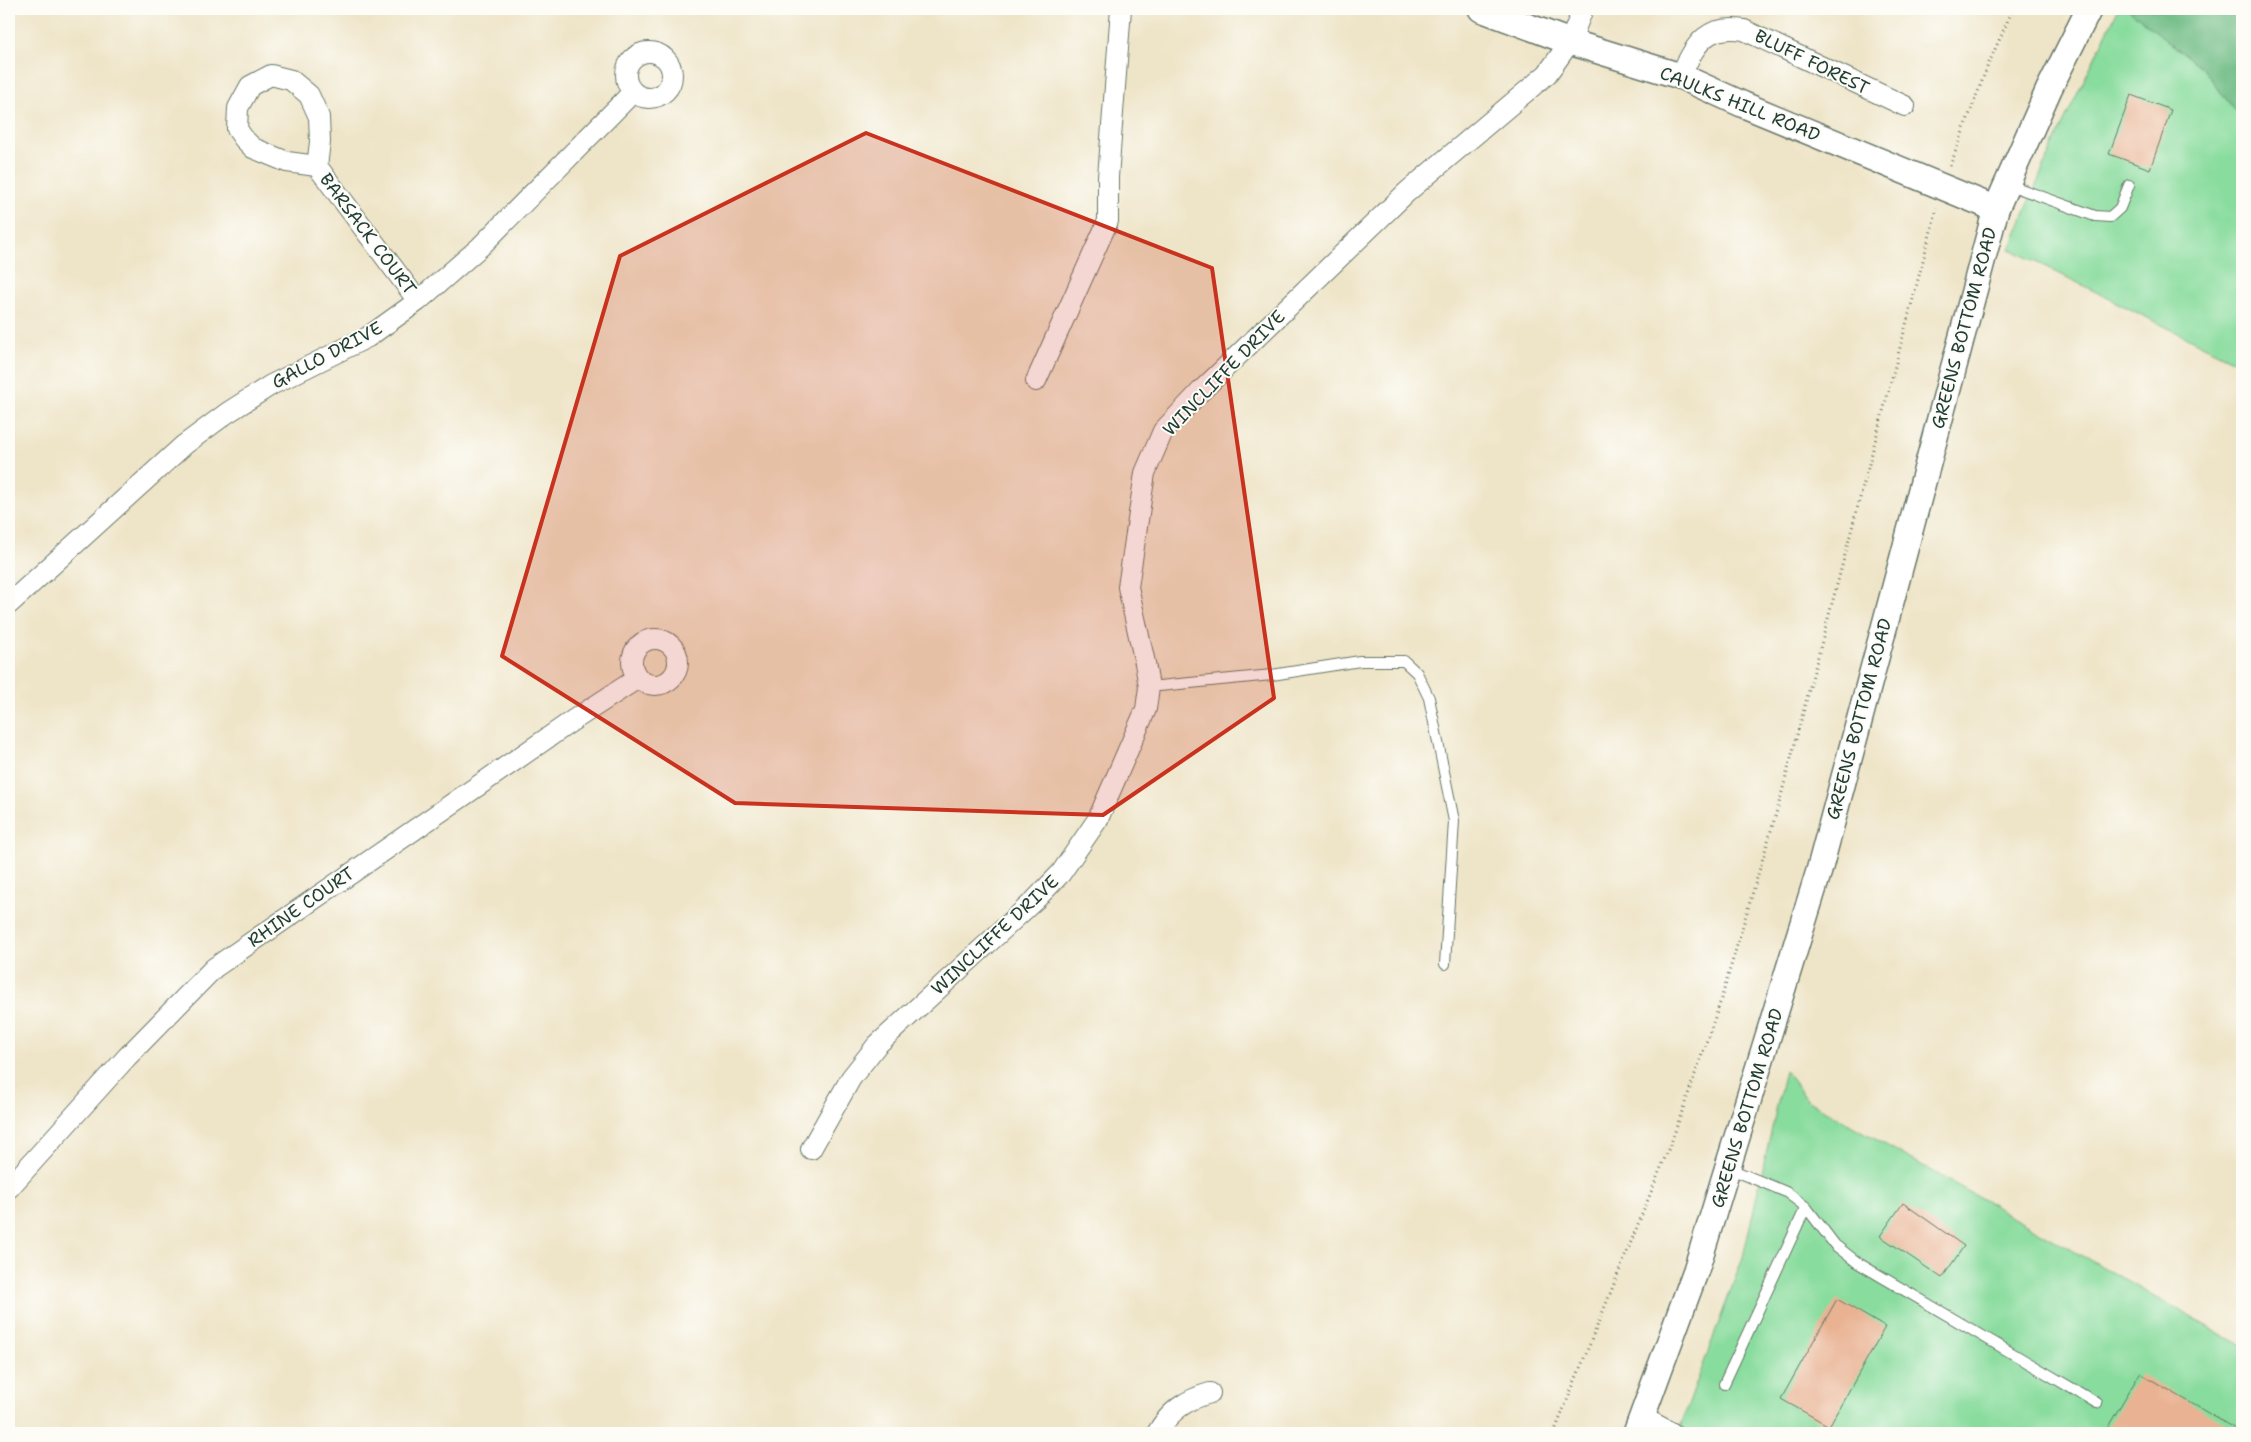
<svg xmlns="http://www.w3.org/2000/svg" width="2251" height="1442" viewBox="0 0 2251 1442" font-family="'Shantell Sans',sans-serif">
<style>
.green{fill:#88dc9d;stroke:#548c68}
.forest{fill:#6ebc84;stroke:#467c5c}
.building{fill:#e9b293}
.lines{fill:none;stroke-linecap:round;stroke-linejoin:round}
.service-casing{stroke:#677767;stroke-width:12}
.minor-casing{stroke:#677767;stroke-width:22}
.tertiary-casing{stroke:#677767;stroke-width:28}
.path{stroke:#677767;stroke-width:3;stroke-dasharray:1 4;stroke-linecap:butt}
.service{stroke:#fff;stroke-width:10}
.minor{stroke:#fff;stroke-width:20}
.tertiary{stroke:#fff;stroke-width:25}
.marked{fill:#c8321e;fill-opacity:0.2;stroke:#c8321e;stroke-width:4;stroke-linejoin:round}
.labels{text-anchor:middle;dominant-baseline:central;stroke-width:4;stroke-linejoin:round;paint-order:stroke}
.street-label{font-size:18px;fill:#1f3d34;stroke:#fdfcf7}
</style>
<rect width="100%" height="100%" fill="#fdfcf7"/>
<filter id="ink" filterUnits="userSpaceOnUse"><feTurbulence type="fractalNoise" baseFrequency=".02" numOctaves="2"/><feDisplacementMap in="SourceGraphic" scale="10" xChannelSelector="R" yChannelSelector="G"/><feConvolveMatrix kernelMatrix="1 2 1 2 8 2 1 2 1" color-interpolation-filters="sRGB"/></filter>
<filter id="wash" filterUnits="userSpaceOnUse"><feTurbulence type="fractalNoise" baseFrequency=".0096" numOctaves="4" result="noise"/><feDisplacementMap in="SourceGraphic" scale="20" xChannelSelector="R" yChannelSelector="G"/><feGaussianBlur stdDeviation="1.12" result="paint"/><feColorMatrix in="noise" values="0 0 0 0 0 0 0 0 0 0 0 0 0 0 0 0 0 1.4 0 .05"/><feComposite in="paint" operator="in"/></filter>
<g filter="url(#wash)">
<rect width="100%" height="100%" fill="#eee4c7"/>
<path class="green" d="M2118,9H2128L2204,70L2242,120V365L2010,249L2051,149Z
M1785,1070L1808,1101L2242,1346V1433H1678L1743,1257Z"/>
<path class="forest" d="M2128,9H2242V120L2204,70Z"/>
<g id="blocks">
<path class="building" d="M2131,95L2171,110L2150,169L2109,154Z
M1903,1203L1964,1246L1942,1278L1880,1236Z
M1837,1299L1885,1327L1829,1426L1781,1399Z
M2140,1373L2242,1433H2112L2106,1430Z"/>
</g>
</g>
<g filter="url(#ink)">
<use href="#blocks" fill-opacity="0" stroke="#677767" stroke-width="1"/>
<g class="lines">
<g class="service-casing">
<path id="service" d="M2007,184L2095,216L2110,217L2120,208L2129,185
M1149,687L1272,675L1360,661H1404L1417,673L1429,698L1454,821L1445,964
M1806,1207L1835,1245L1858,1263L2097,1403
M1724,1384L1806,1207L1786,1192L1728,1168"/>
</g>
<g class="minor-casing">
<path id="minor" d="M626 75a23 23 0 1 1 46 0a23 23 0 1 1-46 0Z
M1680,76C1696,45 1704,24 1744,30L1905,106
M317,166L287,162L253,148L244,139L237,129L238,108L250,86L271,75L291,80L309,95L319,117L320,142L317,166L418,301
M1036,381L1108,221V177L1121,9
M9,604L184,445L227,413L271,385L368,337L418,301L480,247L633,92
M632 662a23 23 0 1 1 46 0a23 23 0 1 1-46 0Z
M811,1149L851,1078L877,1045L1035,900L1061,873L1098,819L1146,709L1149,687L1145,663L1128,587L1145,473L1163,431L1201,391L1407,192L1547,74L1570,42L1583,9
M9,1188L127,1057L214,968L572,721L638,678
M1642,1417L1672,1433
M1157,1433C1170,1411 1185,1400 1210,1393"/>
</g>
<g class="tertiary-casing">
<path id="tertiary" d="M1481,9L1570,42L1680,76L1744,105L1996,209
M1636,1433L1696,1270L1819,871L1996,209L2049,89L2089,9"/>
</g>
<path class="path" d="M1950,166L1988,65L2013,9
M1554,1433L1672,1140L1720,1003L1778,807L1937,208"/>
<use href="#service" class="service"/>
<use href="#minor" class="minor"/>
<use href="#tertiary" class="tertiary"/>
</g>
</g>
<path class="marked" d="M866,133L1212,268L1274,698L1103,815L735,803L502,656L620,256Z"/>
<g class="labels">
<g class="street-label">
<text transform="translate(1812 62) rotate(26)">BLUFF FOREST</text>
<text transform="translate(1740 104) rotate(22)">CAULKS HILL ROAD</text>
<text transform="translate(368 234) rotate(53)">BARSACK COURT</text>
<text transform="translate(1964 328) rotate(-75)">GREENS BOTTOM ROAD</text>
<text transform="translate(327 355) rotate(-28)">GALLO DRIVE</text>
<text transform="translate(1224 373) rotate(-46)">WINCLIFFE DRIVE</text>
<text transform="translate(1859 719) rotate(-75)">GREENS BOTTOM ROAD</text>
<text transform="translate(301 907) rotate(-35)">RHINE COURT</text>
<text transform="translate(995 935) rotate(-43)">WINCLIFFE DRIVE</text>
<text transform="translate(1747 1108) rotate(-73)">GREENS BOTTOM ROAD</text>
</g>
</g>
<rect width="2251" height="1442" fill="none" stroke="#fdfcf7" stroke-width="30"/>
</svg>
